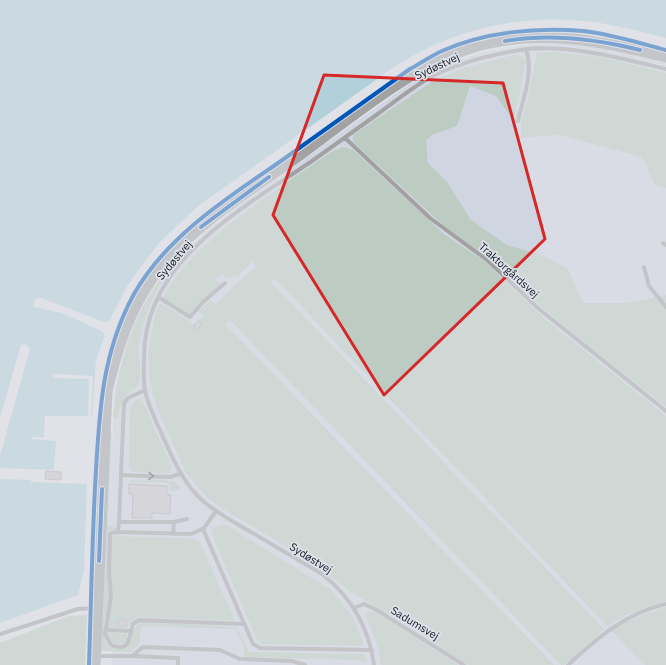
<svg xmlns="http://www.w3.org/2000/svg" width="666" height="665" viewBox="0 0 666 665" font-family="'IBM Plex Sans',sans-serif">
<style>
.built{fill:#d0d6e1}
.green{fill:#bdccc2}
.water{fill:#b2d0d9}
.pier{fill:#e0e2e8}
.building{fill:#cac5cb;stroke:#acabaf}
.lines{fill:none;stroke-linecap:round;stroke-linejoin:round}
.path{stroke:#a6a6a9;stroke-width:1;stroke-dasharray:1 3;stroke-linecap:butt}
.lane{stroke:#a3a2a3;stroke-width:4}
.secondary{stroke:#a2a2a3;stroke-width:11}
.cycleway-casing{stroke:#dce1eb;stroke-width:6}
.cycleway{stroke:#0057b8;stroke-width:4}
.oneway{stroke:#575759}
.marked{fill:none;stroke:#d62828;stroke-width:3;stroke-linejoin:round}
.labels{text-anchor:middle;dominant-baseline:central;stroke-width:3.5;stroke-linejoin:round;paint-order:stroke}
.street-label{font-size:11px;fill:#181a1d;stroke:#dce1eb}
</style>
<rect width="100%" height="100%" fill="#e0e2e8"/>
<path class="built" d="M571,43L629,54L666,63V665H112V651H103L115,388L128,338L151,292L169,267L205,232L239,205L405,87L435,70L480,53L524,45Z"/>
<path class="green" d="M553,52L601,57L666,73V188L655,185L642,157L559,135L521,138V121L527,102L537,53Z
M518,54L526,60L514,121L496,96L470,86L457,126L434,134L426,140L428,163L447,182L471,220L507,245L544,256L568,269L583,303H626L666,295V407L587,345L537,303L488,258L444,226L353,142V135L433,81L463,68Z
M343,147L353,150L444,234L484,261L539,314L666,416V601L629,614L607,626L275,279L271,282L604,629L564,665H561L230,320L225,324L554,665H468L414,629L349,591L322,568L226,511L207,497L186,473L158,410L153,395L150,380L148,353L154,320L159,304H163L194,324L204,316L198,312L210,300L215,304L256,266L252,262L236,277L234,275L230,279L228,277L226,278L222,274L215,280L219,283L218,286L190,314H188L163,298C190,242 280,188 331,152Z
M182,256C158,282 143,313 139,349C138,359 143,373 139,383C138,387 135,388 131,391C122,399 120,406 118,418L113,419C118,360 136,296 182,256Z
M138,399L143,402L172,467L169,473L133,472L129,469L130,409L135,400Z
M108,433H112L108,526L118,528V530H110L108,556L110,597L105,618L104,637L108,646C140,658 125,625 144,621L237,627L249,652L362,654L368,661L364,663H361V660L244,657V648L235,629L141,626L140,643L131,652L100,651Z
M150,479L174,481L180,487V490L170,491L169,483L128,482L130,480L150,481Z
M220,525H227L331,590L352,616L363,642L362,646L261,644L256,638L210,530Z
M111,536L188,538L200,542L235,621L137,617L131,624H129L128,619H118V629L108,628L113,597L110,571Z
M666,607V665H645L611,630L633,619Z
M370,611L375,612L459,665H381L377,644L365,614Z
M87,615L85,665H0V643L68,616Z
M108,632L126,634L128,638L124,643L117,645L110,641Z"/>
<path class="water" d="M0,0H666V38C641,32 617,25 592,22C523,13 456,28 397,65L197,207L161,241L148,257L128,285L109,321L104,322L41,298L35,299L33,304L34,307L62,313L102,331L105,335L96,360L92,416H45L44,437H32V439L56,441L54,470L0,468V456L30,349L26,344L21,345L0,417Z
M0,479L31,480V482L87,484L84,571L78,595L0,623Z"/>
<path class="pier" d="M53,374L93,376L91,416L88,417L89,379L53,378Z"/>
<path class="building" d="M199,321L202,324L197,330L194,326Z
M46,471L61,472V480L45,479Z
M129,484L167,486V495H171L170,514L152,513V518H132L133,494H129Z
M118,620H127V627H118Z"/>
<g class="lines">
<path class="path" d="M93,379H94"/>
<path class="lane" d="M526,49C574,45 620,58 666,69
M345,138L430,218L487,260L539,309L666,411
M663,243L666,245
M644,267L649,286L666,307
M158,297L190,317L203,302L225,283
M145,390L128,398L124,403L119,522H174L173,534
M121,475L170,477L180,474
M119,522L118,532L191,534L204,528L216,511
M174,522L187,519
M203,529L253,644L260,648L372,650
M118,532L111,533L110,536L109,572L111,597L105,634L111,645C131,653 129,636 133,624L139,620L243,624
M354,608L364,604L375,609L464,665
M105,630L131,631
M0,634L78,609L97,608
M97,656H132
M178,665V658L132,656L143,647L220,650L240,659L292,661L305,665
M374,665C369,627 351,597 322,574C298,560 275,546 251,532C235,523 217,513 203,501C181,482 171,454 159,428C154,416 147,403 145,390C143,379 144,368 144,357C144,260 242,209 312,161C333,146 354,131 375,116C393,103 410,89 429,78C459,62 493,54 526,49C534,72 523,99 518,121
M568,665C597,638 626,613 666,604"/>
<path class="secondary" d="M95,665L107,391C117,349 129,310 154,276C192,225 250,191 301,154C358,113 415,62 485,44C546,29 606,42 666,57"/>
<g class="cycleway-casing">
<path id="cycleway" d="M505,41C551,33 596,39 640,50
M201,227L269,177
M99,561L102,489
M89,665C91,606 92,547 95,488C99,419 100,356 134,294C167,236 227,198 281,161C324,130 367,100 410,69C421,63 431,56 442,51C485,32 536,27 583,31C611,34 639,43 666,50"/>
</g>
<use href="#cycleway" class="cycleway"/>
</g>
<defs><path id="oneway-chevron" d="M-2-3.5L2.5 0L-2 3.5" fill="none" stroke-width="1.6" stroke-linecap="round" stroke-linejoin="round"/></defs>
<use class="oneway" href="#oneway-chevron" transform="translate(151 476) rotate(2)"/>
<path d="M0 0H666V665H0ZM324,75L503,83L545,239L384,395L273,215Z" fill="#e0e2e8" fill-opacity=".55" fill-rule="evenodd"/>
<path class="marked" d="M324,75L503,83L545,239L384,395L273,215Z"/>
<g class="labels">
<g class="street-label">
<text transform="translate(437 66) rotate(-25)">Sydøstvej</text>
<text transform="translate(174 260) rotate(-50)">Sydøstvej</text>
<text transform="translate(509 270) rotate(42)">Traktorgårdsvej</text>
<text transform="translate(311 558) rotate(32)">Sydøstvej</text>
<text transform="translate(415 623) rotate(31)">Sadumsvej</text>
</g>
</g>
</svg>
